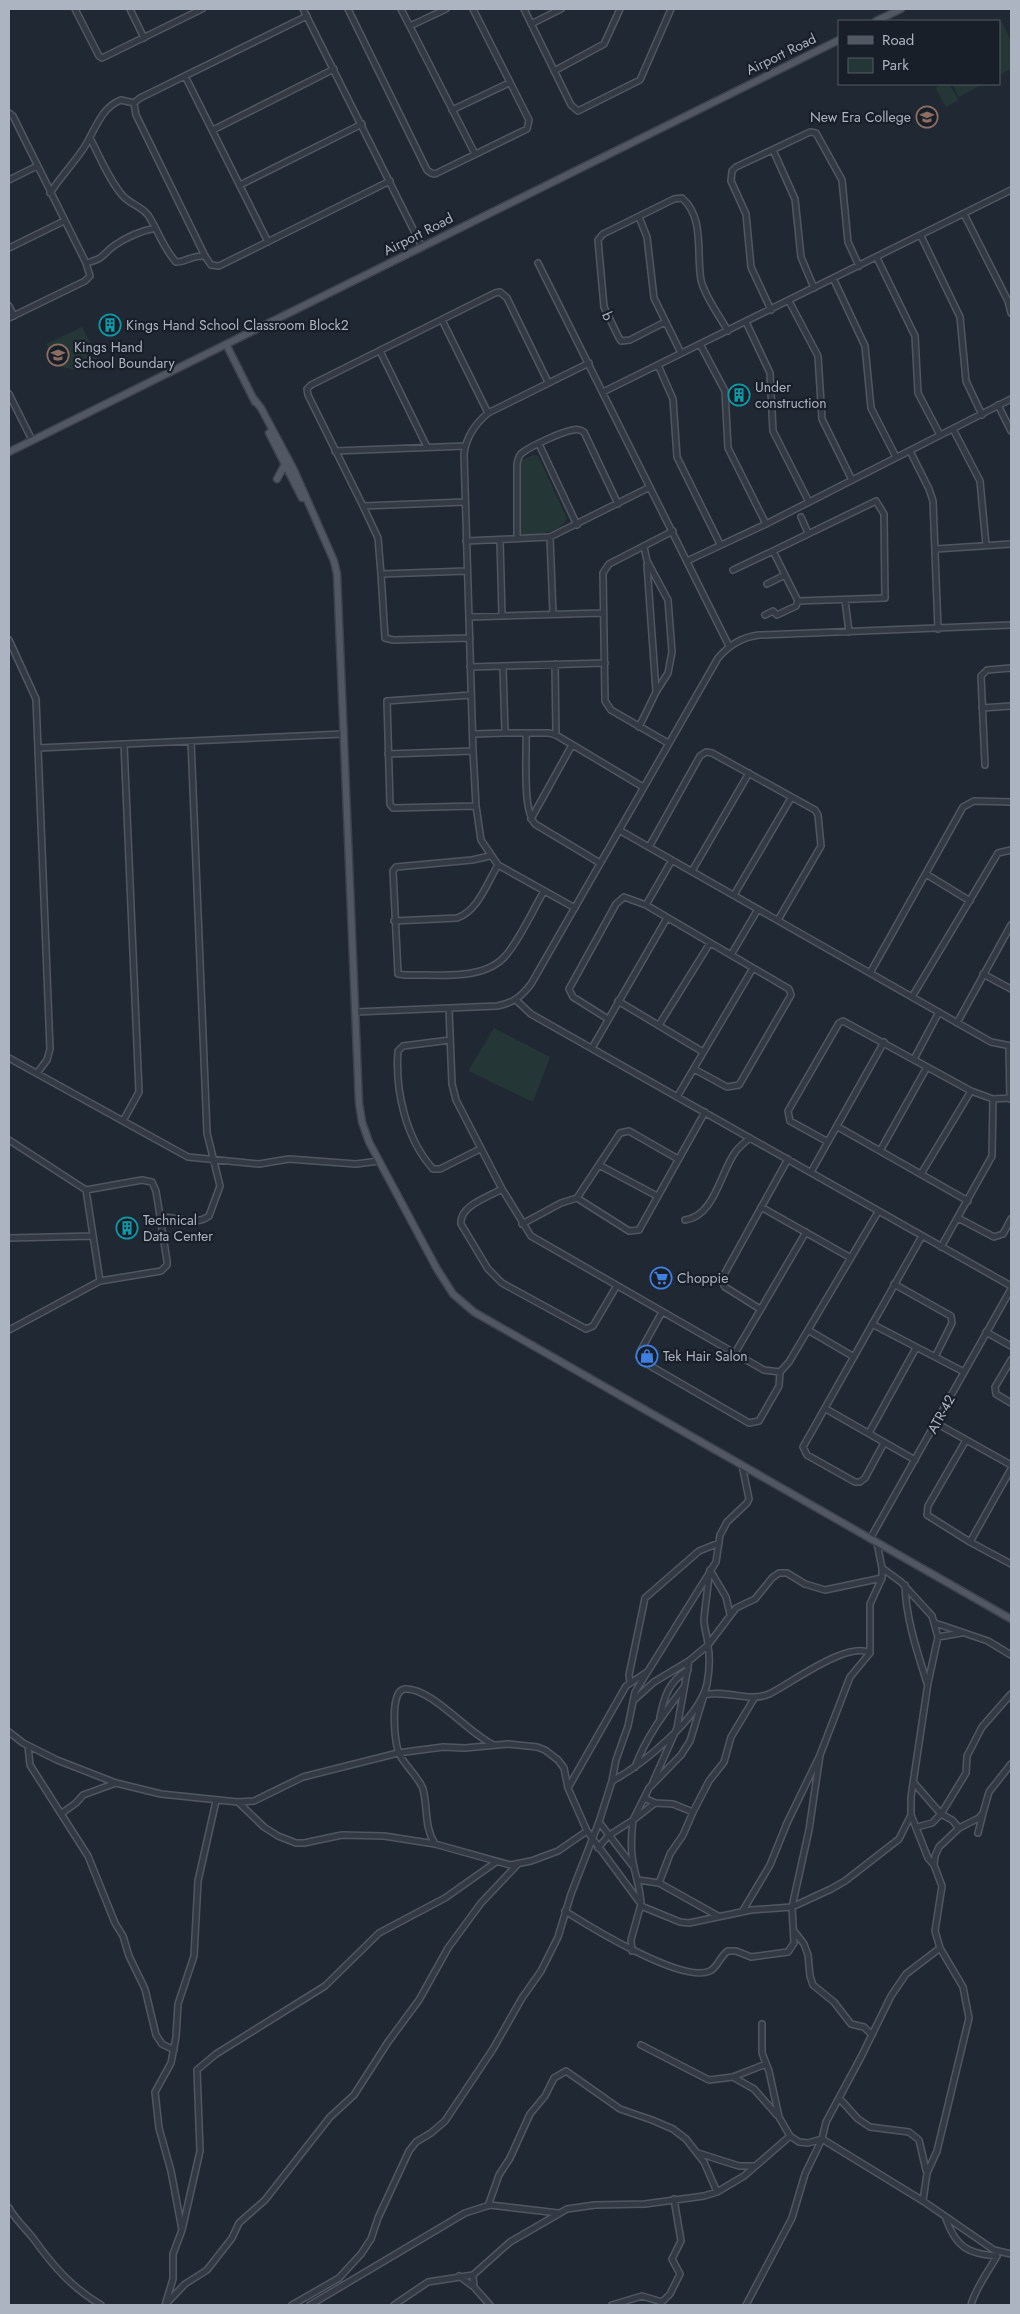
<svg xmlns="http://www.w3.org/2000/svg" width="1020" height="2314" viewBox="0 0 1020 2314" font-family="Jost,sans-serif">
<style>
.green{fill:#253636}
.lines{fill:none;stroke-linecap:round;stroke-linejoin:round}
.minor-casing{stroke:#515762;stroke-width:8}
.major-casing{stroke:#3d434e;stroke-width:9}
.minor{stroke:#333a44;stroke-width:5}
.major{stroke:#515864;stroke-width:6}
.labels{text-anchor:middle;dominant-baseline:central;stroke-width:4.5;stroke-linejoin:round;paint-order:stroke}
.street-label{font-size:14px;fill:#adb4c1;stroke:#191f28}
.poi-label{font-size:14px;fill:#adb4c1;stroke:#191f28;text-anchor:start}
</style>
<rect width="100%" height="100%" fill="#202833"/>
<path class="green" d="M1002,22L1011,41V69L999,75V23Z
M943,84H949L959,100L946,107L935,88Z
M952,84H983L959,97Z
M82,327L98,358L73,370L60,366L46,344Z
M533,455L538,456L567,518C559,535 537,534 521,535L520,465L522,460Z
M494,1028L550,1057L533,1102L468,1071Z"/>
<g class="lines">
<g class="minor-casing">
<path id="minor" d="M75,9L99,56L102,58L202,9
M130,9L144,38
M303,9L422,247
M348,9L427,170L431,173L435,174L527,129L529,120L473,9
M401,9L475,154
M524,9L571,105L578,111L640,80L671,9
M307,16L140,98L134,103L136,115L205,256L211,265L219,266L390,181
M531,24L561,9
M410,26L446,9
M554,71L604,44L620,9
M185,76L268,242
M452,110L509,83
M9,113L13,116L86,263L90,276L85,281L9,318
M213,130L334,69
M90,138C100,157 109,180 123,196C130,204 141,206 148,215C158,230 163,248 176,262C184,263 191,255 205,256
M773,150L795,199L801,257L814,288
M9,180L37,166
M240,185L362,124
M50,193C60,178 71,166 81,152C94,135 99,108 121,100L134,103
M964,214L1008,301L1011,313
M639,217L647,237L654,298L681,353
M921,236L960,317L966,381L982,415
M9,248L64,221
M877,258L915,336L918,393L940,435
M86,263C106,258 101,255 115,245C127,237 141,231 155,228
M538,263L729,646
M833,278L865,346L871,408L896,457
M789,301L818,356L822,419L852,480
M9,306L14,316
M771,310L751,267L746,214L731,181L732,171L736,167L810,132L816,133L842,180L848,242L859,266
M442,320L488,413
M665,322L630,340L621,341L619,338L604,307L598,240L603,234L674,199L682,198C705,218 696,253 701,280C704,295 720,317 728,331
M746,322L770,373L773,431L809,502
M700,344L725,391L728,448L766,524
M380,351L427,447
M658,365L673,399L677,457L720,544
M603,392L1011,190
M9,394L32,440
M998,405L1011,431
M953,429L980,481L986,545
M539,444L577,525
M335,451L465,446
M910,451L929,489L933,501L938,629
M876,501L884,514L885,598L798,601L773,551Z
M363,506L308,395L307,389L311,385L495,293L500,292L507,298L548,382
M801,517L808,533
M550,537L553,614
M517,539V464C518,460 518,456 522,453C531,446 561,432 573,430C578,429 580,430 584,432L618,504
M500,540L502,616
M466,541L550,537L650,487
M936,549L1011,544
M687,561L766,524L1011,399
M647,565L656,691
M733,570L773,551
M467,571L381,574L385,638L393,640L470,638
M381,574L378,538L363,506L465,502
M767,584L785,575
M845,600L849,632
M765,615L773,611L777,615L796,606L798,601
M469,617L603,613
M9,640L36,699L50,1049L47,1060L37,1073
M555,664L556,735
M470,667L605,663
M471,695L387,701L390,804L393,808L476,806
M982,708L1011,706
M639,727L656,692L668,673L672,652L668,600L647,561L644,547
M505,733H549L556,735L643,787
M526,733C527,754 522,809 535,824L600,863
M473,734L505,733L503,667
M668,743L611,710L605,701L603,573L609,564L673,531
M38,748L344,734
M388,754L473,751
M985,765L981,676L987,670L1011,668
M531,819L572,745
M619,830L991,1042L1011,1046
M649,847L700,756L706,752L712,753L815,810L818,815L821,846L778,920
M490,856L472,860L396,867L393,871L398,974L405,975C437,974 485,982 507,954C521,937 533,910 544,891
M692,871L749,773
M926,874L970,901
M734,895L791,798
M646,905L672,860
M575,908L498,865L481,840L476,806L473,751L464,454C466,437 475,424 488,413L589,363
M394,921L457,918C478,911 487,883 498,865
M731,955L758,909
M870,973L963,807L974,801L1011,802
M983,974L1011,989
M912,997L998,853L1011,850
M516,1000L531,1014L1011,1286
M618,1001L703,1052
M449,1009L452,1084L456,1100L502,1189L531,1236L764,1370L780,1372L789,1362L878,1212
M355,1012L497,1006C513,1003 521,997 531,984L718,658C729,645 742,637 759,635L1011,625
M608,1019L573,997L569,989L616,904L624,897L646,905L789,989L791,995L739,1085L727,1087L694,1069
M957,1023L1011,925
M659,1025L710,943
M450,1040L403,1046L398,1051C395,1091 406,1139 433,1169H440L480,1149
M1009,1046L1010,1099
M592,1048L667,918
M9,1058L188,1157L259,1164L289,1159L356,1164L379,1161
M914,1059L939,1012
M677,1097L753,968
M123,1121L139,1092L124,744
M838,1127L968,1201
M9,1140L86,1190L142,1180L152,1182L156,1191L167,1261V1265L161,1271L100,1281L9,1330
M828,1142L790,1121L788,1111L839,1023L843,1021L971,1091L993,1099L1011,1098
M880,1151L927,1067
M599,1165L657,1196
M811,1172L884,1042
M921,1174L971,1091
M502,1189C488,1197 459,1206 461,1224L488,1269L502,1283L586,1329L593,1326L616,1287
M86,1190L100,1281
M577,1198L629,1231L639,1230L705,1112
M761,1207L851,1258
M160,1217C177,1216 194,1227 209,1216L220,1186L207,1133L191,741
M958,1218L994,1237L1003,1234L1011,1219
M685,1220C715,1216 720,1172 736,1151C740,1146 745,1142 750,1138
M522,1224L561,1203L577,1198L620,1133L629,1131L678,1159
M9,1238L93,1236
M941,1247L992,1156L993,1099
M894,1284L951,1316L952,1323L935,1357
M760,1309L725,1287L721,1280L788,1159
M662,1312L641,1350L639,1357L642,1361L749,1423L759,1421L779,1386L780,1372
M872,1324L964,1372
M808,1330L854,1357
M986,1332L1011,1346
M735,1353L806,1232
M1011,1360L995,1387L996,1394L1011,1403
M826,1409L915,1460
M936,1423L1011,1465
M869,1433L916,1348
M966,1440L928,1506L927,1515L970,1542L1011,1564
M884,1443L865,1478L860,1482H855L807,1455L803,1447L922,1236
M870,1539L1011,1289
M970,1542L1011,1469
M710,1570L726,1597L730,1614
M905,1585C906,1619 917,1651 927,1683
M935,1623L988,1641L1011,1655
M938,1637L961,1633
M630,1683L629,1675L645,1598L699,1551L719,1543
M634,1700L654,1682L689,1661L708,1645L736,1608L755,1599L772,1578L779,1573H787L805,1584L825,1590L882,1578
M660,1717C664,1697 669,1681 688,1670
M9,1732L23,1743L57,1760L116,1783L161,1794L238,1802L254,1801L303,1777L398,1753L443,1747L465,1748L508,1744L537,1747L545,1750L558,1760L564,1768L568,1788L587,1831L641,1904L631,1940L632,1951
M28,1746L30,1765L88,1856L115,1923L123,1936L129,1956L145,1989L156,2035L162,2044L174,2050
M635,1767C646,1737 665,1712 684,1687
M612,1781C642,1765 699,1719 707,1684C709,1673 710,1657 708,1646C708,1637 704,1629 704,1620C705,1605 708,1589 709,1574
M653,1782L677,1728L689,1661
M914,1783L941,1814L932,1823L917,1827
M568,1788L626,1686L647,1672
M644,1798L655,1803L673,1804L693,1812L709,1781L724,1762L731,1737L755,1697
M238,1802L264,1827L278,1836L296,1843H304L342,1835L384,1836L435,1844L510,1865L531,1861L558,1851L587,1831
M655,1803L633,1820C631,1836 630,1851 634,1867C637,1881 641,1892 641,1906L680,1922L689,1923L751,1910L792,1907L809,1830L820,1755
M62,1813L76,1803L83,1795L116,1783
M911,1815L928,1858L934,1865
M599,1822L632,1865
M959,1828L952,1820L941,1814L966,1773L967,1756L982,1727L1011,1694
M978,1833L983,1813
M435,1844C424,1827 428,1808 423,1789C419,1777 402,1763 398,1751C395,1739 389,1690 405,1689C431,1687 471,1736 494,1745
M598,1848L608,1836L633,1820L649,1788L681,1755L690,1741L704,1695C725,1689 749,1703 769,1694C790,1684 848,1640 870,1653
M638,1880L659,1883L670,1854L683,1835L693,1812
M659,1883L718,1916
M565,1911C590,1927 683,1984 710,1971C718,1967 720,1956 728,1951H736L751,1957L788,1952L794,1943L792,1907L831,1889L845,1881L899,1839L911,1815V1797L928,1683L938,1637L932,1616L901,1582L882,1568L877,1543
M742,1912L770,1865L787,1823L820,1755L850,1677L870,1653V1604L882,1578V1568
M794,1931L804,1944L808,1955L810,1976L813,1985L834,2002L851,2024L864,2027L872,2035
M762,2024V2053L769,2071L779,2117L790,2136L799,2142L808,2143L822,2139L923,2201L994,2250L1011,2254
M641,2045L709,2080L733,2077L766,2064
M733,2077L754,2089L777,2115
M839,2098L858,2119L870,2127L909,2132L919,2140L926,2170
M698,2153L739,2166H755
M923,2201L927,2173L937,2151L969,2018L963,1987L940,1948L935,1931L942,1886L934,1865L935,1856L939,1847L959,1828L979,1818L983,1813L989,1792L1011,1764
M488,2206L499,2175L510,2158L530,2114L545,2096L554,2078L566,2071L620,2109L652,2120L673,2129L686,2139L704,2162L717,2192
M9,2208C15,2219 25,2228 33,2238C53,2266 71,2287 101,2305
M946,2219C956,2247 968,2254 997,2256
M182,2230L200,2151L197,2070L216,2054L325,1986L379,1933L445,1898L496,1862
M473,2275L474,2287L490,2305
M459,2276L474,2287
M166,2302L173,2279V2254L182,2230L171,2171L159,2128L155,2092L171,2063L176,2037L178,2004L194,1956L198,1881L216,1801
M165,2305L185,2284L207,2270L232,2238L239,2223L265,2200L330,2117L354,2095L388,2042L419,2000L448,1948L481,1903L518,1864
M292,2305L339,2278L361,2254L371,2239L378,2218L409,2151L416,2142L431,2133L445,2121L493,2049L522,1998L541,1971L558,1937L571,1894L599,1822L612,1781L616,1760L628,1726L635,1692L716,1562L720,1535L727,1522L747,1503L749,1499L742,1465
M310,2305L465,2213L490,2205L558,2213
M394,2305L428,2282L473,2275L510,2242L567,2209L595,2205L645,2204L704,2196L717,2192L744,2176L790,2136
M612,2305L642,2296L662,2302L670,2294L680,2274L672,2259L681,2241L674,2199
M746,2305L792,2218L805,2174L822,2139L826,2122L861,2057L891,1996L906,1974L940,1948
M971,2305C976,2287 988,2272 997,2256"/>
</g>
<g class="major-casing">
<path id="major" d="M876,21L901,9
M226,344L255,402
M254,399L261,408L294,470L334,561L337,574L359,1103L362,1122L369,1142L437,1269L453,1294L474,1312L1011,1619
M269,433L302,498
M9,452L839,40
M277,479L285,464"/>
</g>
<use href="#minor" class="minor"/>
<use href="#major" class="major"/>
</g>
<defs>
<g id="university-ring" transform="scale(1.125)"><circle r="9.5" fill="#191f28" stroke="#8d6e63" stroke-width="1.5"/><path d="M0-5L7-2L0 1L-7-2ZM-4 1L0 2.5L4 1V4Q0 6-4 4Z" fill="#8d6e63"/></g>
<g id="building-ring" transform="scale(1.125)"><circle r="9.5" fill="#191f28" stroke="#0f9aa8" stroke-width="1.5"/><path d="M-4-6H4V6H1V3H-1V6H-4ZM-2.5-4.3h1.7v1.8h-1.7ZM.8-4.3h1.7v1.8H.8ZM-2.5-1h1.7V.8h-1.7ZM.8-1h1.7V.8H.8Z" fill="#0f9aa8"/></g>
<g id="school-ring" transform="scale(1.125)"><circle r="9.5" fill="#191f28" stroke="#8d6e63" stroke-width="1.5"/><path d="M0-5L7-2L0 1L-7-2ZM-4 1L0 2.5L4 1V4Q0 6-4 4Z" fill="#8d6e63"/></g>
<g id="supermarket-ring" transform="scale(1.125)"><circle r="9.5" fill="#191f28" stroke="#3f7fe0" stroke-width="1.5"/><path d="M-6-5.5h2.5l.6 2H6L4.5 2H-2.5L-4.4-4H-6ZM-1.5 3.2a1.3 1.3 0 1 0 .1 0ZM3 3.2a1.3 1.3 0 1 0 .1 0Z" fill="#3f7fe0"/></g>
<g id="shop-ring" transform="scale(1.125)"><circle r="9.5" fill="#191f28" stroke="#3f7fe0" stroke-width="1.5"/><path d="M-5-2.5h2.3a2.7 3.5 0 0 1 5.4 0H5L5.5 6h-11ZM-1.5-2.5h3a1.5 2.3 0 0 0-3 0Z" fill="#3f7fe0"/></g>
</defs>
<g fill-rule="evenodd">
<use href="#university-ring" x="927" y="117"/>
<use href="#building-ring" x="110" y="325"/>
<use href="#school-ring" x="58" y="355"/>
<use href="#building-ring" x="739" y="395"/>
<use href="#building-ring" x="127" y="1228"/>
<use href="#supermarket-ring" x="661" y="1278"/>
<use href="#shop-ring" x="647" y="1356"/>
</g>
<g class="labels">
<g class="street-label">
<text transform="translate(781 54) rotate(-26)">Airport Road</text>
<text transform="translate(418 234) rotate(-27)">Airport Road</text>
<text transform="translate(608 316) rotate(67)">b</text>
<text transform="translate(941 1414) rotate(-61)">ATR-42</text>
</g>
<g class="poi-label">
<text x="911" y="117" text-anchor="end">New Era College</text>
<text x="126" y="325">Kings Hand School Classroom Block2</text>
<text x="74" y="347">Kings Hand<tspan x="74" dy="16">School Boundary</tspan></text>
<text x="755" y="387">Under<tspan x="755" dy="16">construction</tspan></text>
<text x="143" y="1220">Technical<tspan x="143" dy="16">Data Center</tspan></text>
<text x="677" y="1278">Choppie</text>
<text x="663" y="1356">Tek Hair Salon</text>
</g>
</g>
<rect width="1020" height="2314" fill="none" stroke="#adb4c1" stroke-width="20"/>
<rect x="838" y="20" width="162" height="65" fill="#191f28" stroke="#545b65"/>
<rect x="848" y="36" width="25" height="8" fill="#515864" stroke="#545b65"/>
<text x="882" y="45" font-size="15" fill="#adb4c1">Road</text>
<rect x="848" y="58" width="25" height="15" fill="#253636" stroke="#545b65"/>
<text x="882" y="70" font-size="15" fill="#adb4c1">Park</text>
</svg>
